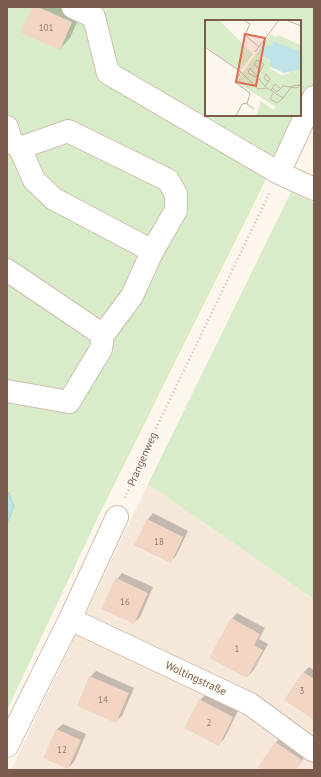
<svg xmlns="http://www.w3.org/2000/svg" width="321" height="777" viewBox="0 0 321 777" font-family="'PT Sans',sans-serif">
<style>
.residential{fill:#f5e8da}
.green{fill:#d8ecc9}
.water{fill:#bfe3e8;stroke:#a5d3da}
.shadow{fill:#0003}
.building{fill:#f3d5c3}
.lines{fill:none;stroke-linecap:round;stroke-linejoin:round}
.minor-casing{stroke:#d1beb0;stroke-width:24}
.path{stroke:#d9b8a5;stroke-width:2.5;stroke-dasharray:1 3;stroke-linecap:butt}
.minor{stroke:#fff;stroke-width:22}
.labels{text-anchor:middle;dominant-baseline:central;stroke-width:4;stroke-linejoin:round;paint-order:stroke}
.number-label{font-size:9px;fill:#987a6a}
.street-label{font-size:11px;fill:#7a5c4d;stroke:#fffaf3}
.inset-road{fill:none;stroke:#c5b3a7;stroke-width:1}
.view{fill:#dc6d51;fill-opacity:0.15;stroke:#dc6d51;stroke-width:2}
.inset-edge{fill:none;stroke:#7a5c4d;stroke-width:2}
</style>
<rect width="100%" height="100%" fill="#fdf6ec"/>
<path class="residential" d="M148,484L314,599V770H11Z"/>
<path class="green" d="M7,7H314V83L300,111V21H206V115H298L99,515L7,710V523L14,507L9,493L7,492Z
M291,192L314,203V599L148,484Z"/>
<path class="water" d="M7,492L9,493L14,507L7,523Z"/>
<path class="shadow" d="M33,7H73L82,11L70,38L60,49Z
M153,513L188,531L176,556L170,562L135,545L148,519Z
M122,573L153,587L140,617L134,623L117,579Z
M237,613L265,628L259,639L268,644L253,671L247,677L232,619Z
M309,667L314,670V719L285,700L304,672Z
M96,671L134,688L122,716L116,721L90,677Z
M206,694L238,711L224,739L218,745L200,700Z
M63,724L86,734L74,762L68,768L57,729Z
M281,737L307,754L295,770H265L259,767L276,742Z"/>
<path class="building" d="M32,7H38L72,22L60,50L21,33Z
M147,519L183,537L171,563L134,545Z
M116,578L148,593L134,624L101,609Z
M231,618L260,634L254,645L263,650L247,678L209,658Z
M303,672L314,679V720L284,700Z
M89,676L129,693L116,723L77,706Z
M199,699L233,717L219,746L184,728Z
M56,729L81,740L68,769L43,758Z
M275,742L302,760L295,770H263L258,767Z"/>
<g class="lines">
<g class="minor-casing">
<path id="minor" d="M73,7L94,17L108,73L279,173
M314,97L279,173L314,189
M7,127L11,141L20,148L34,180L54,199L143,246L152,252L176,210V194L168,180L68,131L20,148
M7,270L103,335L101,349L69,402L7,391
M103,335L132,296L152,252
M70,619L250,704L314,751
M7,746L70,619L117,517"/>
</g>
<path class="path" d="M125,498L145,451L270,192"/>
<use href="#minor" class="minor"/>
</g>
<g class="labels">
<g class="number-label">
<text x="46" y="27">101</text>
<text x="159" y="541">18</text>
<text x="125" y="601">16</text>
<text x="237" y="648">1</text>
<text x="302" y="690">3</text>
<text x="103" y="699">14</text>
<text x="209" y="722">2</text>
<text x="62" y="749">12</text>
</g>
<g class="street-label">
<text transform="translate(142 459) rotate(-66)">Prangenweg</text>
<text transform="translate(196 678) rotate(25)">Woltingstraße</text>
</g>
</g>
<g transform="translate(205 20)">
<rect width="96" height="96" fill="#fdf6ec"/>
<path d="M0,0H14L48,34L35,51L0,26ZM65,14L71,17L73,15L96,25V32L68,21V25L59,37L66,41V49L76,55L84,53L86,50L96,49V96H51L56,81L68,90L71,87L31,62Z" fill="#d8ecc9"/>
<path d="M68,21L96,32V49L79,53L66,47V41L56,34L62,26L68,25Z" fill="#bfe3e8"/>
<path class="inset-road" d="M81,0L96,6M40,1L45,4L40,15L54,27M0,27L36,52L30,62L45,73L42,84L49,89M50,32L74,0M36,52L53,69L62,68L78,78L72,83L65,79L68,73M51,57L43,53L45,48L60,66M52,57L59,44L52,40L49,44L55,50M60,67L65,59L61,54L59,58L64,62M67,68L72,72L78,66L92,68L95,65M66,70L70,64L75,68M78,78L87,66L95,65M31,96L37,84L42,83"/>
<path class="view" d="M40,14L60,18L51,66L31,62Z"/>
<rect width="96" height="96" class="inset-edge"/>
</g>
<rect width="321" height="777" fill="none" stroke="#7a5c4d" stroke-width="16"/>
</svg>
